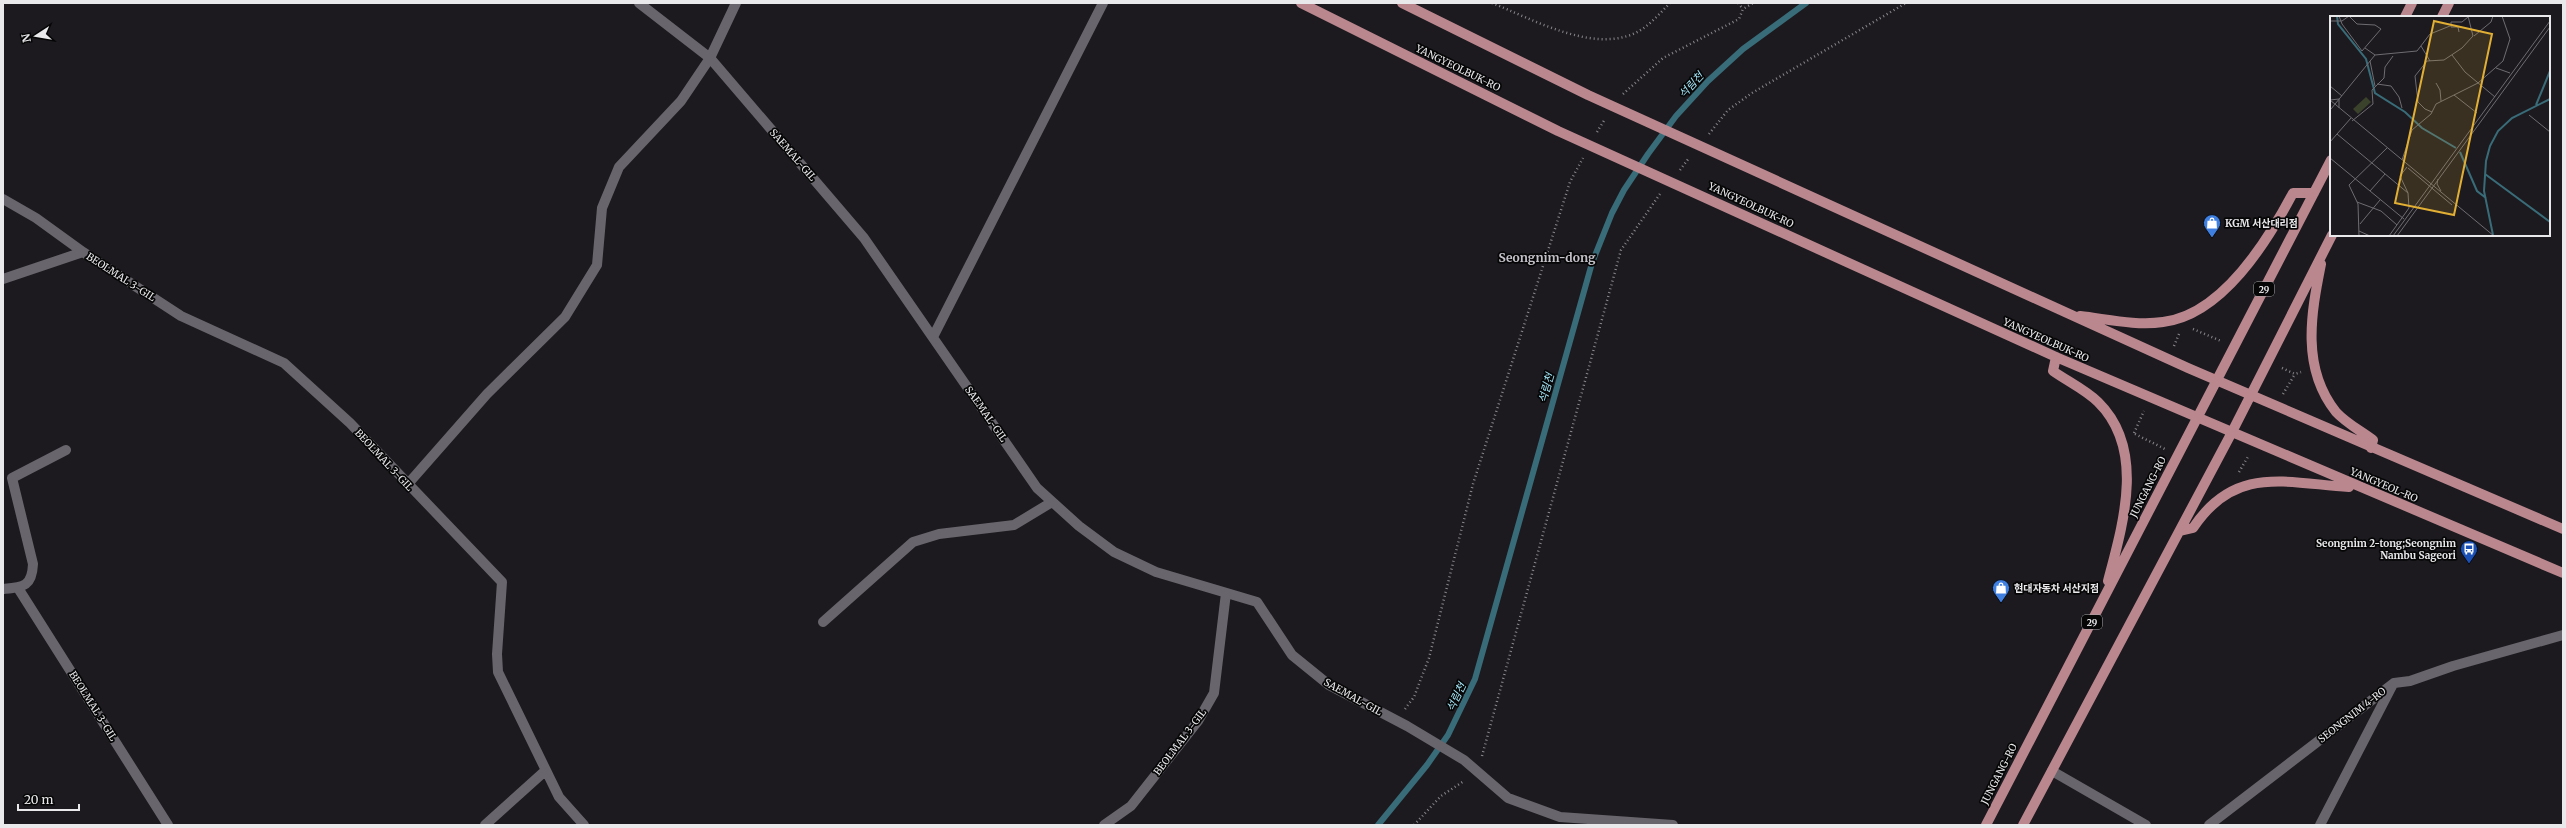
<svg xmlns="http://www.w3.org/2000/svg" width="2566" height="828" viewBox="0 0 2566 828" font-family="Merriweather,'Noto Sans KR',serif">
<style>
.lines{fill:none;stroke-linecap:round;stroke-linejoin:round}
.stream{stroke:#396c79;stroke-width:6}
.path{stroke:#89878b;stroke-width:2.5;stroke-dasharray:1 3;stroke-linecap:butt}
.minor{stroke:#68666c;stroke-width:10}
.major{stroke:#bb878f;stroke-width:10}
.labels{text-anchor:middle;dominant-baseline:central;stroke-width:3.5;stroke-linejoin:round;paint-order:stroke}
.shield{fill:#060607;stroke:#a5a4a7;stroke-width:1}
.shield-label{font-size:9px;font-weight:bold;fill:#e9e8eb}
.street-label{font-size:10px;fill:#e9e8eb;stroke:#060607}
.poi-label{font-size:10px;font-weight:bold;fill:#e9e8eb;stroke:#060607;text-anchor:start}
.water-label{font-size:11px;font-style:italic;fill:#a6e8fa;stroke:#060607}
.quarter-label{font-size:12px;font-weight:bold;fill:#c3c0c7;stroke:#060607}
.inset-river{fill:none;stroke:#396c79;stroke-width:2}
.inset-road{fill:none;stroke:#6e6c71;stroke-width:1}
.view{fill:#e1af34;fill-opacity:0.15;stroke:#e1af34;stroke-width:2}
.inset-edge{fill:none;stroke:#e9e8eb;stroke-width:2}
</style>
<rect width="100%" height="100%" fill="#1c1a1f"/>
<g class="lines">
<path class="stream" d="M1378,825L1427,765L1448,735L1475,679L1592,263L1612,213L1624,190L1648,154L1676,116L1708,81L1743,49L1806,3"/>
<path class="path" d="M1492,3C1532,19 1590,52 1633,34C1648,28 1659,14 1670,3
M1738,3L1743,9
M1623,94L1663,58L1739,19L1743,9L1753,3
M1597,132L1605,119
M1709,134L1728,110L1752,93L1906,3
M1680,170L1689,158
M2193,329L2221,341
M2174,346L2179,334
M2282,368L2295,374L2301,372
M2283,394L2295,374
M2134,433L2144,411
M2135,434L2165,449
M2239,472L2249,455
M1405,709L1414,697L1429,658L1473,484L1570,182L1583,158
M1482,756L1621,250L1660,194
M1414,825L1441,796L1464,781"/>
<path class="minor" d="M639,3L710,58L864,238L1037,488L1079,526L1114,552L1156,572L1257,602L1292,655L1329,685L1407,726L1464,760L1508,798L1560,817L1673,825
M3,199L36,218L83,252
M3,279L83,252L181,316L284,363L350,423L502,582L497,654L498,672L559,797L584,825
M933,337L1103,3
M407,485L487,394L565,317L597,265L602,208L619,167L681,101L710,58L736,3
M18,588L168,825
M3,589C23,587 32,587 33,564L12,478L66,450
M823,622L913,542L939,534L1014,525L1052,502
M2052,771L2146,825
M485,825L545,771
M1104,825L1131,806L1198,721L1214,693L1226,593
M2209,825L2394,683L2410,681L2453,666L2563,635
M2320,825L2392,686"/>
<path class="major" d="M1301,3L1558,131L2056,357L2563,573
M1402,3L1588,95L2188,368L2563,529
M2405,17L2412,3
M2442,17L2449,3
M2321,264C2311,314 2301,368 2336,412C2346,423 2361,431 2373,440L2371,448
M2080,316C2107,319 2136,326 2163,322C2222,315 2267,242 2293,193H2314
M2056,357L2053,371C2067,381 2086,390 2098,402C2146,449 2123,524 2108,581
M2180,531L2193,528C2235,465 2285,483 2349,487
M1986,825L2331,160
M2023,825L2231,434L2332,235"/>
</g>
<defs>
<g id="shop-pin" transform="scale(0.9)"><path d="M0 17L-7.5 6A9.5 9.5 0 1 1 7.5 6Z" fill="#3f7fe0" stroke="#060607"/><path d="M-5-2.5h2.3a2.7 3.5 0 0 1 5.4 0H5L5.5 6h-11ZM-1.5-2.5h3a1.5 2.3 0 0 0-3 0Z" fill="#fff"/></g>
<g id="bus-pin" transform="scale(0.9)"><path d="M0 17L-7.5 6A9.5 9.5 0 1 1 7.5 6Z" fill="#1a4fb4" stroke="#060607"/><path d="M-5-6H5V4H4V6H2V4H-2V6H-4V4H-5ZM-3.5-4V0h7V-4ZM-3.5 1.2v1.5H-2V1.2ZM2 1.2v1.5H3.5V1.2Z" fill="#fff"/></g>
</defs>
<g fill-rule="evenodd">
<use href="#shop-pin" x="2212" y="223"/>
<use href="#bus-pin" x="2469" y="549"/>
<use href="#shop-pin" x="2001" y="588"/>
</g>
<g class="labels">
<g class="shield">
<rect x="2254" y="282" width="20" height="14" rx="3"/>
<rect x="2082" y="615" width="20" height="14" rx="3"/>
</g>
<g class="shield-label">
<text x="2264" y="289">29</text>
<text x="2092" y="622">29</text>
</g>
<g class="street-label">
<text transform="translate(1458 68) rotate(26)">YANGYEOLBUK-RO</text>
<text transform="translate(793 155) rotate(49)">SAEMAL-GIL</text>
<text transform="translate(1751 205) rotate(25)">YANGYEOLBUK-RO</text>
<text transform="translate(121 277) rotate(33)">BEOLMAL 3-GIL</text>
<text transform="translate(2046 340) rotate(24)">YANGYEOLBUK-RO</text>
<text transform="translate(986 414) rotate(55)">SAEMAL-GIL</text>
<text transform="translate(384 460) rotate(47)">BEOLMAL 3-GIL</text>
<text transform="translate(2384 485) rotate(23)">YANGYEOL-RO</text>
<text transform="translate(2148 487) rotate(-63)">JUNGANG-RO</text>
<text transform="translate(1353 697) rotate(29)">SAEMAL-GIL</text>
<text transform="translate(93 706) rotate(58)">BEOLMAL 3-GIL</text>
<text transform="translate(2352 715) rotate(-38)">SEONGNIM 4-RO</text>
<text transform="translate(1180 742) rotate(-53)">BEOLMAL 3-GIL</text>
<text transform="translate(1999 774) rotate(-63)">JUNGANG-RO</text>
</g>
<g class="poi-label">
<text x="2225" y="223">KGM 서산대리점</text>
<text x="2456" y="543" text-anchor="end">Seongnim 2-tong;Seongnim<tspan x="2456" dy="12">Nambu Sageori</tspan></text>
<text x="2014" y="588">현대자동차 서산지점</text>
</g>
<g class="water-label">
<text transform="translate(1691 85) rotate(-47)">석림천</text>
<text transform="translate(1546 388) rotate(-74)">석림천</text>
<text transform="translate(1456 697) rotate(-64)">석림천</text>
</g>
<g class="quarter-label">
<text x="1547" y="257">Seongnim-dong</text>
</g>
</g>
<g transform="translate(2330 16)">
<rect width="220" height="220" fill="#1c1a1f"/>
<path d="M36,81L41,86L28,98L23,93Z" fill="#3a422b"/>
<path class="inset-river" d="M7,0L8,8L36,43L45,77L75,96L92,112L126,132M206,89L220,55M130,136L147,175L156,182M155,158L220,206M163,219L154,175L156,145L160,130L168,115L182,102L220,83"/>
<path class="inset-road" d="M9,0L12,8L32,35L51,13L45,9L27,8L19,0M0,5H12L19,0M129,16L128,11H121V6H132L138,1M144,20L161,6L163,0M91,30L100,45M35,32L45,39L87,35L100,18L120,10M122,39L135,56L165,81M40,45L45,70M166,52L180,57M106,67L110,74L111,85M47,68L61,70L69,81L72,92M0,70L12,80M124,79L147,97M0,84L164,220M0,84L9,83V92M1,93L45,39M102,96L95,93L88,86L85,60L97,45L114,44L132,32L143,20L138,0M199,99L220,116M22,105L43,88L42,74L54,62L55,51L63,40M7,118L78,177M0,126L21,102M0,142L74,203M72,144L82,114L101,98L106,88L148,67L173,45L180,23L172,0M78,152L122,189M108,163L107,168L111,175M40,175L55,158M27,186L51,195L67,209M30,208L50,184M29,215L40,220M29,220L28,188L19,169L57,132M59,220L79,192L78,177L70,160L77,151M63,220L220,5M67,220L220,11"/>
<path class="view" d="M104,5L162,18L124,199L65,187Z"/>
<rect width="220" height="220" class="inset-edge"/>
</g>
<rect width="2566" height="828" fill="none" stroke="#e9e8eb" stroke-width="8"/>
<g transform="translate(36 36) rotate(258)" stroke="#060607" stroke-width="3" paint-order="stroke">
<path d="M0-3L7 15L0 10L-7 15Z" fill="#e9e8eb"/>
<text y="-6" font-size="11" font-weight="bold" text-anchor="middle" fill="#e9e8eb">N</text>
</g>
<path d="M18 804v6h61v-6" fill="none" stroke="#e9e8eb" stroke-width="2"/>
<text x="24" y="804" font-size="12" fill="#e9e8eb" stroke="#060607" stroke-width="3" paint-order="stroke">20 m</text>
</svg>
